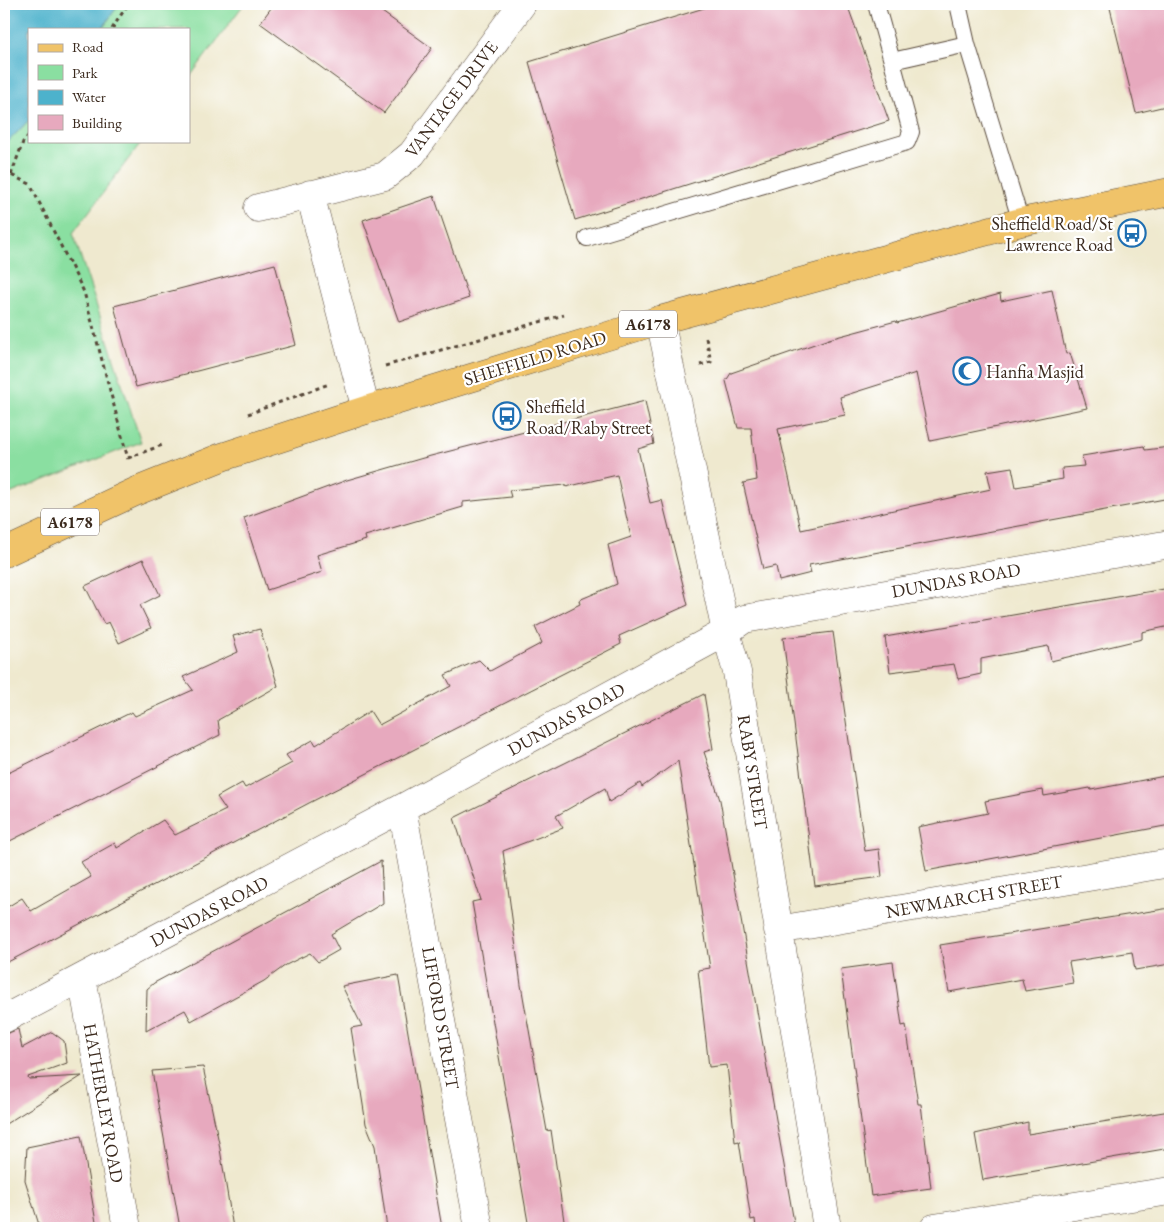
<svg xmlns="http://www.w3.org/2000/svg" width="1174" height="1232" viewBox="0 0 1174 1232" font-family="'EB Garamond',serif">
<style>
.green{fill:#8adfa1;stroke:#628460}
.water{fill:#4db2cc;stroke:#446e75}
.building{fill:#e7a9be}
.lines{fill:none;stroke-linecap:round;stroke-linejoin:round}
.service-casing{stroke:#564739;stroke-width:18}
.minor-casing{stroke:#564739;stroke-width:29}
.primary-casing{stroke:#564739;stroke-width:29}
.path{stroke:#564739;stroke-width:3;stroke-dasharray:4 4;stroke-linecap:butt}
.service{stroke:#fff;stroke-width:16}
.minor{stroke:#fff;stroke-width:28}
.primary{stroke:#f0c369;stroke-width:28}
.labels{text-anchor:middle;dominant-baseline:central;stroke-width:4.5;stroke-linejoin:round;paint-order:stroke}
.shield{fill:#fff;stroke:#766a62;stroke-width:1}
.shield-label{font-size:16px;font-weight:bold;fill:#3b2a1e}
.street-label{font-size:18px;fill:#3b2a1e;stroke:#fff}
.poi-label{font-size:18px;fill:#3b2a1e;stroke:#fff;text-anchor:start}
</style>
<rect width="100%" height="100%" fill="#fff"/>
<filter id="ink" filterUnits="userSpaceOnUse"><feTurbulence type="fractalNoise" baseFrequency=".02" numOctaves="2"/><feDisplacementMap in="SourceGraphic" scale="10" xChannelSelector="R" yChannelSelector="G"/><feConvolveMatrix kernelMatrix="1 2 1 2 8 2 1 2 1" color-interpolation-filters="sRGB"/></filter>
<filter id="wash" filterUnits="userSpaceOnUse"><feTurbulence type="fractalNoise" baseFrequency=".0096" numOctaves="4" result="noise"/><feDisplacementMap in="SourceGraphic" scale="20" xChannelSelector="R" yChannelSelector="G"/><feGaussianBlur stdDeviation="1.12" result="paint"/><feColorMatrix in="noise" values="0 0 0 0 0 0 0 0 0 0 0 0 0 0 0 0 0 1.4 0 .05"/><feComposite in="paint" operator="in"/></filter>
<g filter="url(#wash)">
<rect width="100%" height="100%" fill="#efe9cf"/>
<path class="green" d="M119,4H244L189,78V29H102Z
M29,120V141H142L73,233L141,442L4,496V146Z"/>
<path class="water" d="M4,4H119L102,29H29V120L4,146Z"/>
<g id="blocks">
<path class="building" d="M274,4H371L432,48L384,113L260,23Z
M717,4H847L889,121L575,220L529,62Z
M1109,4H1170V105L1136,113Z
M434,196L469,298L399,322L363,220Z
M275,264L296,345L136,387L114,306Z
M1052,290L1066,354L1070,353L1087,408L930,441L916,373L840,397L845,415L778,429L801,530L991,489L987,471L1012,467L1016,487L1063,479L1062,468L1084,466L1082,456L1144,446L1145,450L1170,447V498L809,565L811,573L779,581L776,566L763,569L743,483L757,480L751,428H738L726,381L731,373L829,339L896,321L897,323L1000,294L1001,301Z
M645,401L654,444L638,449L650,503L662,500L688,605L619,636L621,644L309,803L4,964V909L22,898L31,911L91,877L81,862L115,843L117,848L163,820L175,835L226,810L217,797L242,783L245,788L292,763L286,755L313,740L316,745L370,711L379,725L451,686L445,675L479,660L490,671L542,643L535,627L580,604L579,600L617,584L608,545L631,537L617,475L566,487V485L509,490L511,497L463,502V507L365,536L366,540L317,555L322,572L267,590L244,518L347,480L423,458Z
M143,559L160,595L140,605L151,628L119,643L109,622L104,624L85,586Z
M1170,588V626L1142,632V639L1051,661L1048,646L981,659V674L958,679L954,664L890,672L885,637Z
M260,629L278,686L218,720L220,735L4,844V775L132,712L135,716L193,690L183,677L238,652L233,636Z
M833,632L865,851L879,849L882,877L815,886L783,638Z
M704,694L713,749L704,752L720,800L795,1228H756L755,1219L751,1220L739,1141L735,1142L727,1065L709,1067L698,970L710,968L678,761L642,787L640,783L609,802L605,788L556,816L563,828L503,851L521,985L547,1131L551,1130L565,1228H529L472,902L481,900L454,818Z
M1170,775V825L926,871L918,827L988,813L985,801L1043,790L1044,796L1090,788L1091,790Z
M381,861L383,903L331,934L339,950L318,962L310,953L286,965L264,981L191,1021L185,1010L146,1031L147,989L154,983Z
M1170,908V964L1135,970L1132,952L1069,962L1073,983L1025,991L1022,979L949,992L940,945Z
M893,962L902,1026L906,1025L918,1104H921L931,1188L871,1196L841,969Z
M398,975L442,1228H387L375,1146L366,1124L351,1028L362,1026L342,986Z
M18,1029L22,1048L52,1032L64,1041L67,1063L28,1077L29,1079L82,1076L4,1125V1035Z
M203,1067L219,1143L233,1228H180L152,1071Z
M1170,1111V1148L983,1180L975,1134L1028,1122V1134Z
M81,1136L97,1228H40L25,1180L27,1147Z"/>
</g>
</g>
<g filter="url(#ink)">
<use href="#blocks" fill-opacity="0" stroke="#564739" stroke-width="1"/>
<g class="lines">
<g class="service-casing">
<path id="service" d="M876,4L892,61
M958,4L967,44L1021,222
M587,238L907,142L911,132L892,61L967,44"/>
</g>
<g class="minor-casing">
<path id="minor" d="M310,194L366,410
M258,208L385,176L412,154L522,4
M660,320L726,632L737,672L827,1228
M402,808L479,1228
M778,930L1170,863
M82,978L127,1228
M4,1019L402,808L726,632L744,619L1170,544
M934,1228L1170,1191"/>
</g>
<g class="primary-casing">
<path id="primary" d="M4,553L137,491L222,457L366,410L660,320L1021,222L1170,192"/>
</g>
<path class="path" d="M112,29L128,4
M11,175L23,142L29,135
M4,176L11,175L30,184L84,292L128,459
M700,365L711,362L706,338
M385,366L564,315
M248,414L329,384
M128,458L165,444"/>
<use href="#service" class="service"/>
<use href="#minor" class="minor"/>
<use href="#primary" class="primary"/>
</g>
</g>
<defs>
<g id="bus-ring" transform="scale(1.4375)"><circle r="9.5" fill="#fff" stroke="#1f6fb2" stroke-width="1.5"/><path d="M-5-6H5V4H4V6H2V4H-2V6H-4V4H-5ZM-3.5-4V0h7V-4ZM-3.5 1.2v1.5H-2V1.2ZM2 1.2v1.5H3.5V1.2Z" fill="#1f6fb2"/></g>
<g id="mosque-ring" transform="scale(1.4375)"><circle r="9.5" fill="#fff" stroke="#1f6fb2" stroke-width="1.5"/><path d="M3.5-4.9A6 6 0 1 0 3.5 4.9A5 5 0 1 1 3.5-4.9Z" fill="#1f6fb2"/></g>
</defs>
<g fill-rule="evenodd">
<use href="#bus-ring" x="1132" y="233"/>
<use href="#mosque-ring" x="967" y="371"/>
<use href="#bus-ring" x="507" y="416"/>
</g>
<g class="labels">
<g class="shield">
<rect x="619" y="310.5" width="58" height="27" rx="4"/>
<rect x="41" y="508.5" width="58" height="27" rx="4"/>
</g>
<g class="shield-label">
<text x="648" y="324">A6178</text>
<text x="70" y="522">A6178</text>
</g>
<g class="street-label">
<text transform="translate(451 99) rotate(-53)">VANTAGE DRIVE</text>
<text transform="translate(535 358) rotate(-17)">SHEFFIELD ROAD</text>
<text transform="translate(956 580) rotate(-10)">DUNDAS ROAD</text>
<text transform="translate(566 719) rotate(-29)">DUNDAS ROAD</text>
<text transform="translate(753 772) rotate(81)">RABY STREET</text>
<text transform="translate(974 896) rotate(-10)">NEWMARCH STREET</text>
<text transform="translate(209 911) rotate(-28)">DUNDAS ROAD</text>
<text transform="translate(441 1018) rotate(80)">LIFFORD STREET</text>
<text transform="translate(104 1103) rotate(80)">HATHERLEY ROAD</text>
</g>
<g class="poi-label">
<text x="1113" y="223" text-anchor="end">Sheffield Road/St<tspan x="1113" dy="21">Lawrence Road</tspan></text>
<text x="986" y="371">Hanfia Masjid</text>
<text x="526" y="406">Sheffield<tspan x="526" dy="21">Road/Raby Street</tspan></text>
</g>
</g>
<rect width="1174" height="1232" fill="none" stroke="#fff" stroke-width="20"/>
<rect x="28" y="28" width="162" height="115" fill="#ffffff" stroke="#b1aaa5"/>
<rect x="38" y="44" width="25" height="8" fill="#f0c369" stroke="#b1aaa5"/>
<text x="72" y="52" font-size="15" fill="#3b2a1e">Road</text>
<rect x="38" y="65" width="25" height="15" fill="#8adfa1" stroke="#b1aaa5"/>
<text x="72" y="78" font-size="15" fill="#3b2a1e">Park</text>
<rect x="38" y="90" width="25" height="15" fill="#4db2cc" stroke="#b1aaa5"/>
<text x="72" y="102" font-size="15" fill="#3b2a1e">Water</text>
<rect x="38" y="115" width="25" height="15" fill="#e7a9be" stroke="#b1aaa5"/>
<text x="72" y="128" font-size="15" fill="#3b2a1e">Building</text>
</svg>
